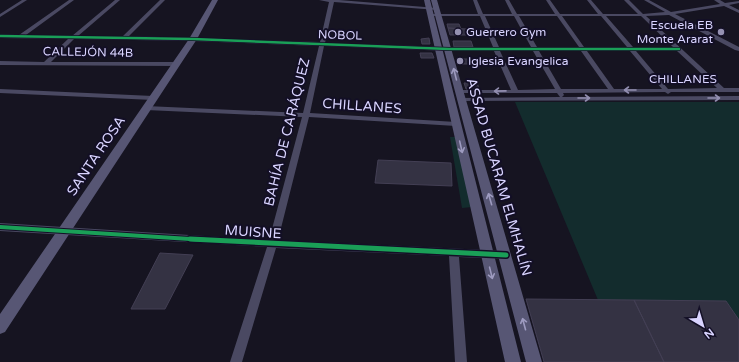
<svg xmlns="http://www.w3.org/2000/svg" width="739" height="362" viewBox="0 0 739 362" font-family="'Varela Round',sans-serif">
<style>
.green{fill:#132c2d}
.building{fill:#343243;stroke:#433f54}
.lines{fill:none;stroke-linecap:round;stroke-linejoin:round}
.street{fill:#4a4962;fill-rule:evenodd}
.secondary{fill:#575674;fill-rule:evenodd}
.cycleway-far2-casing{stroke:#130f26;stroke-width:4}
.cycleway-far1-casing{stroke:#130f26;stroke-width:6}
.cycleway-casing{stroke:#130f26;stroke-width:8}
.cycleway-far2{stroke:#1a9f57;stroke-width:2.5}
.cycleway-far1{stroke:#1a9f57;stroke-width:4}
.cycleway{stroke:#1a9f57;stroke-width:5}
.oneway{stroke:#9e9bc0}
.oneway2{stroke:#928eb0}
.poi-dot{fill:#9591b1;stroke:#130f26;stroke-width:1.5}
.labels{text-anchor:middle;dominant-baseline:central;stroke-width:4;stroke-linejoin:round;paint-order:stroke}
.far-poi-label{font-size:12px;fill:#d9d4ff;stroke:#130f26;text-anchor:start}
.far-street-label{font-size:12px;fill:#d9d4ff;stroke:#130f26}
.street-label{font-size:14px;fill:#d9d4ff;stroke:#130f26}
</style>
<rect width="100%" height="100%" fill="#161421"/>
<path class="green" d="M515,102H739V320L726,301L598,300Z
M450,137H457L472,207L462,208Z"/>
<path class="building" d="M447,24H459L461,29L448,28Z
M448,28L467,29L469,35H450Z
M429,38L430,44H422L421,39Z
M453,41H471L473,47H454Z
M420,53H432L434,58H421Z
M458,59H469L471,64H460Z
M477,82L479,89H466L464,83Z
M378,160L451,163L452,186L375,183Z
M160,253L193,255L165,309H131Z
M526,299L634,300L664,362H544Z
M634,300L726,301L739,320V362H664Z"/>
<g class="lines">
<path class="street" d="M22,0H27L0,17V14Z
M69,0H74L26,35L72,36L115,0H120L78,36H123L160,0H165L129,36L320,42L329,2L319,0H339L437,8L439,9L437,10L334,2L325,43L449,47H493L480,16H431L429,15L431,14H478L473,0H477L483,14H512L505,0H509L517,14H555L546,0H550L560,14H598L587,0H591L603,14H638L624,0H629L643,14L665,12L644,0H649L671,12L720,4L714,0H720L725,3L739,1V3L729,5L739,10V13L724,6L675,14L739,47V51L735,50L669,15L646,16L724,88H739V92H671L668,94L665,92L563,93L564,95L562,97L739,96V100L461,101L458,99L459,98L560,97L557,93H457V91L459,90H511L494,51H449L324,46L310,113L456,122L459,124L456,126L309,117L278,240L506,251L509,252L511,255L509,258L506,259L459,257L467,362H455L449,256L276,248L242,362H230L267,247L0,231V223L269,240L302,117L146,110L143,108L146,106L303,113L319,46L193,41L74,39L51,62H175L178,64L175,66L0,65V61L44,62L68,39L0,38V34L19,35ZM485,16H514L531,47H499ZM519,16H557L579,47H537ZM562,16H601L627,47H584ZM606,16H641L673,47H633ZM500,51H533L555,89L518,90ZM539,51H581L608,89H561ZM587,51H630L662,89H614ZM636,51H677L717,88L668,89Z
M0,89L153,96L156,98L153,100L0,93Z"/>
<path class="secondary" d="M212,0H218L197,39L5,332L0,334V314L189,39Z
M424,0H430L521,362H505Z
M431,0H437L542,362H526Z"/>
<g class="cycleway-far2-casing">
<path id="cycleway-far2" d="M0,36L193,39L449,49H679"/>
</g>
<g class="cycleway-far1-casing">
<path id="cycleway-far1" d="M0,227L206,240"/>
</g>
<g class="cycleway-casing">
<path id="cycleway" d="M190,239L506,255"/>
</g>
<use href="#cycleway-far2" class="cycleway-far2"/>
<use href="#cycleway-far1" class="cycleway-far1"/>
<use href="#cycleway" class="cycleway"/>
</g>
<defs><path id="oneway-shaft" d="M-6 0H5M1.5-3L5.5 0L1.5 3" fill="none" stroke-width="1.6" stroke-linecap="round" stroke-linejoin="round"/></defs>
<g class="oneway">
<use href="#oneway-shaft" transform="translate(455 74) rotate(-104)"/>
<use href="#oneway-shaft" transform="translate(461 147) rotate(77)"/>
<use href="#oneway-shaft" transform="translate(490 199) rotate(-106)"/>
<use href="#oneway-shaft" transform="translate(491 273) rotate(76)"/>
<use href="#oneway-shaft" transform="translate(524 324) rotate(-105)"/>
</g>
<g class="oneway2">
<use href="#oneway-shaft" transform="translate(630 90) rotate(-180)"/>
<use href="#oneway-shaft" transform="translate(500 91) rotate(179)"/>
<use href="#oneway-shaft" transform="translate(584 98)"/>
<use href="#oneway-shaft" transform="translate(714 98)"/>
</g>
<g class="poi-dot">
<circle cx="458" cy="32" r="4"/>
<circle cx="721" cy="32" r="4"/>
<circle cx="460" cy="61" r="4"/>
</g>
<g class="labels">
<g class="far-poi-label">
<text x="713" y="25" text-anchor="end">Escuela EB<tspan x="713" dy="14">Monte Ararat</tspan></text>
<text x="466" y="32">Guerrero Gym</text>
<text x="468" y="61">Iglesia Evangelica</text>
</g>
<g class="far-street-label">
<text transform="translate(340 35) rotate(2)">NOBOL</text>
<text transform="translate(88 52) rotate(1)">CALLEJÓN 44B</text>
<text x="683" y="79">CHILLANES</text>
</g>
<g class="street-label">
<text transform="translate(362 106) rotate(4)">CHILLANES</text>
<text transform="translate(287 132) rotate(-76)">BAHÍA DE CARÁQUEZ</text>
<text transform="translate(96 156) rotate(-56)">SANTA ROSA</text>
<text transform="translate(499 177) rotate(74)">ASSAD BUCARAM ELMHALÍN</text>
<text transform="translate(253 232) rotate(4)">MUISNE</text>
</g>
</g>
<g transform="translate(703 326) rotate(142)" stroke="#130f26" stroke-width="3" paint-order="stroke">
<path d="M0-3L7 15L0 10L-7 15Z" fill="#d9d4ff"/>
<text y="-6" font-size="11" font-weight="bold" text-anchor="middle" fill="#d9d4ff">N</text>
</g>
</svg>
